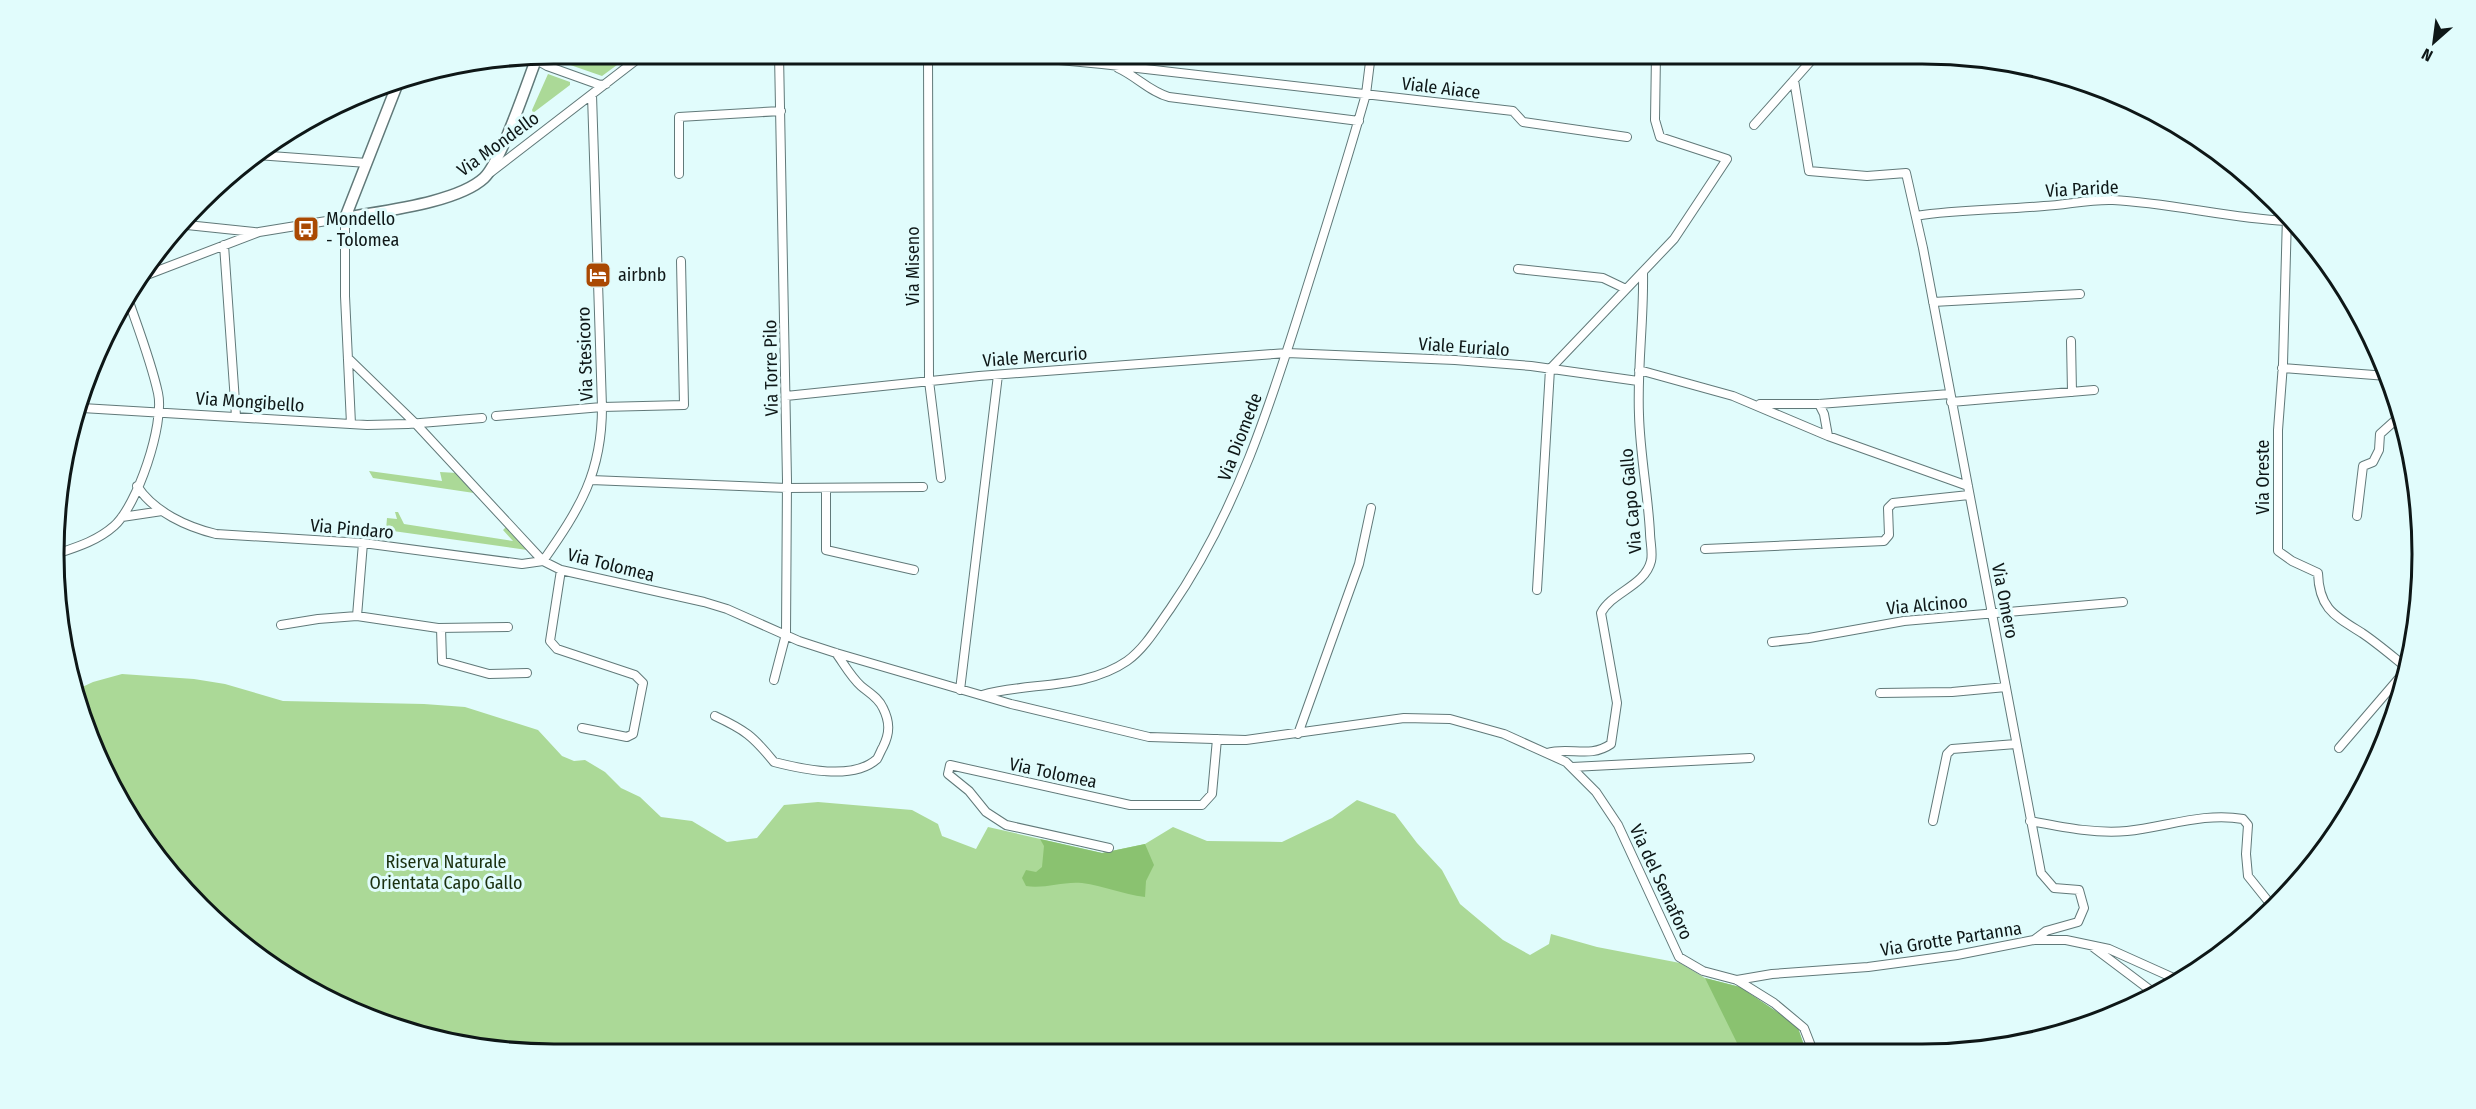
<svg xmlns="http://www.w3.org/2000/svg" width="2476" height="1109" viewBox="0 0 2476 1109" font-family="'Fira Sans Condensed',sans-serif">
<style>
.green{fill:#abd997}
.forest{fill:#8ac270}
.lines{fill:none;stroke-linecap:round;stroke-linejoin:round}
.street-casing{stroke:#617979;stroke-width:10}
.secondary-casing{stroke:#617979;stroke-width:13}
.street{stroke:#fff;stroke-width:8}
.secondary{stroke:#fff;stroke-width:10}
.labels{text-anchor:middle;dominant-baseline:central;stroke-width:6;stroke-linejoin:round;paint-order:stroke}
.street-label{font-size:18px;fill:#0e1717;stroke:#e1fcfc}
.poi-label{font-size:18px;fill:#0e1717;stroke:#e1fcfc;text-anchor:start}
.park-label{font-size:18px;fill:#1a300f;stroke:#e1fcfc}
.rim{fill:none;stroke:#0e1717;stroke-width:3}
</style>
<rect width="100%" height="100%" fill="#e1fcfc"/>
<path class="green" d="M555,54H593L602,62L613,54H632L602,76L556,60Z
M548,74L570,82V85L533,113L532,110Z
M369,471L442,481L440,472L457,473L474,493L373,478Z
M395,512H398L404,524L513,541L503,530L506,527L527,550L386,530L387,518L397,519Z
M122,674L194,679L225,684L283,701L424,704L465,707L538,730L562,756L574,761L585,760L605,772L621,788L640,797L661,817L692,821L727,842L757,838L784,805L818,802L912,810L938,824L942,836L976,849L988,827L1102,853L1145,844L1173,827L1207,841L1282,842L1332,818L1357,800L1395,814L1417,843L1442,870L1460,904L1503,940L1530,955L1549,944L1551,934L1597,947L1680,963L1705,978L1740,987L1798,1028L1806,1051L555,1055L393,1028L250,951L178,884L121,805L78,689L93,682Z"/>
<path class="forest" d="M1040,839L1102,853L1145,844L1154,865L1146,881L1145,897C1122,894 1104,886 1082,883C1063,881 1045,889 1026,886L1022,878L1026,870L1036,872L1042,867L1044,846Z
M1705,978L1740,987L1782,1015L1798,1028L1806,1051H1741Z"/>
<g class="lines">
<g class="street-casing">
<path id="street" d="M928,54L929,381L941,478
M996,54L1102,64L1513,111L1523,122L1627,137
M537,57L540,62L547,66L600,85L606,84
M1118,68C1136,76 1150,92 1169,97L1359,121
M1794,80L1809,171L1867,176L1906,173L1923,248L2041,873L2054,888L2079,890L2084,908L2078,922L2046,931L2034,940
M1754,125L1817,54
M257,155L367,163
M491,172L644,54
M679,174V117L781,111
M1916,216C1958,209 2001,210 2044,206C2066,205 2090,199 2113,200C2171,203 2228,218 2286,221
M2287,216L2283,364L2278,430V551L2292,561L2318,573C2319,609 2335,616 2362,633C2377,643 2392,656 2407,668
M187,225L254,232
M224,245L236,416
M1518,269L1603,278L1626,289
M144,276L259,232L345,218V296L351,424
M1933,302L2080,294
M2071,341L2072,392
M348,358L416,424L543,561L561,570L704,602L727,609L799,641L836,653L1011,704L1149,737L1246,740L1404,718L1450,719L1504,734L1566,762L1596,792L1618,825L1679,957L1703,971L1737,980L1774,1003L1804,1028L1813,1051
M2282,368L2387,376
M1639,370L1733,396L1828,436L1968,486
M786,396L979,376L1287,353L1455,360L1531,366L1638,381
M1951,402L2094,390
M1760,404H1819L1950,394
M1819,404L1824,414L1828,436
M82,408L367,425L408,424L482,418
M496,416L602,407L684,405L681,261
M591,480L787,488L923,487
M137,486C154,512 187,527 216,534L363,543L522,564L543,561
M826,488V550L914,570
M2357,516L2363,466L2373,462L2379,450L2380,434L2400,416L2399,410
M122,517L162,511
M1705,549L1884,541L1889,535L1888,508L1893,503L1969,495
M56,554C77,547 97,541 114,526C137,506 165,424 158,393C151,361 138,328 127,296
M543,561C580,508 602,473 602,407L592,95
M561,570L550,641L557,649L635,675L643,683L633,734L627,737L582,728
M1537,590L1550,369L1674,239L1727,159L1660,137L1655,120L1656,54
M357,616L363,543
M281,625L318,619L357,616L438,628L508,627
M441,628L442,661L489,674L527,673
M1772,642L1809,638L1904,621L2123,602
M774,680L786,634L787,481L779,54
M960,690L998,375
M1880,693L1952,692L2006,687
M982,695C1028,682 1085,690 1127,661C1145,648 1157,627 1170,609C1236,514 1271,403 1305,294C1326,227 1347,161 1366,94L1371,54
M715,716C745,730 753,736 774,762C802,769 853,781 877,759C879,756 881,750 883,747C890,733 890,722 883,708C878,697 869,693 861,686C851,677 844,664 836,653
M1298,734L1359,564L1371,508
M2339,748L2406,670
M1547,753C1570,746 1589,759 1611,744L1617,703L1601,613C1612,592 1645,586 1651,561C1653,553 1650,541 1650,533C1648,494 1640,454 1639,415C1637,367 1644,320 1643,273
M1572,767L1750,758
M1933,821L1947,754L1952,749L2016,744
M2030,821C2062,827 2095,834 2127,831C2166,827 2204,812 2243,819L2248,825L2246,854L2248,876L2272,906
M1109,848L1006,825L986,812L969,791L948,774L950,765L1130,805H1202L1212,794L1217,739
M2093,947L2154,993
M1737,980L1772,974L1868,967L1957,955L2034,940H2066L2109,949L2178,980"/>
</g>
<g class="secondary-casing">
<path id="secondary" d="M345,218C381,211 457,203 484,178C501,162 527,83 537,57
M345,218L399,80"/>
</g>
<use href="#street" class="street"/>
<use href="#secondary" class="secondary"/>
</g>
<defs>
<g id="bus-square" transform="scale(1.35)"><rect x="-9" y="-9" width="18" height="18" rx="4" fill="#aa4902" stroke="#e1fcfc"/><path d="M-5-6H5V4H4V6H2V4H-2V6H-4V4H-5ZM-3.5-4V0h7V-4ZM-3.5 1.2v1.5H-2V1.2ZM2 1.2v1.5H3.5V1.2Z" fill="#fff"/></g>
<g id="hotel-square" transform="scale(1.35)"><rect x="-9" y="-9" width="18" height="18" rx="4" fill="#aa4902" stroke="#e1fcfc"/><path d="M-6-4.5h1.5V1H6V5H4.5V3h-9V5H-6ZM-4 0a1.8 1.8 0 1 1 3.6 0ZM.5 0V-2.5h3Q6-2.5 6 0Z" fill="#fff"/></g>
</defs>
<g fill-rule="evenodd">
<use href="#bus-square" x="306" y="229"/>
<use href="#hotel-square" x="598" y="275"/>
</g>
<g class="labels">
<g class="street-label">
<text transform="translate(1441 88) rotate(7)">Viale Aiace</text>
<text transform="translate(498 144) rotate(-36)">Via Mondello</text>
<text transform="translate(2082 189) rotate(-3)">Via Paride</text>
<text transform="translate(913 266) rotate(-90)">Via Miseno</text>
<text transform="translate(1464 347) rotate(4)">Viale Eurialo</text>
<text transform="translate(585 354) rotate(-92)">Via Stesicoro</text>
<text transform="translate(1035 357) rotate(-4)">Viale Mercurio</text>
<text transform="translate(771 368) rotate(-91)">Via Torre Pilo</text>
<text transform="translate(250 402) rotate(4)">Via Mongibello</text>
<text transform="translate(1240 437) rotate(-69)">Via Diomede</text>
<text transform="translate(2263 477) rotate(-90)">Via Oreste</text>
<text transform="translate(1631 501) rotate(-95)">Via Capo Gallo</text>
<text transform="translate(352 529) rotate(5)">Via Pindaro</text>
<text transform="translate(611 565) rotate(14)">Via Tolomea</text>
<text transform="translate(2005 601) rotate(79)">Via Omero</text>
<text transform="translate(1927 605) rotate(-5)">Via Alcinoo</text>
<text transform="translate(1053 773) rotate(12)">Via Tolomea</text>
<text transform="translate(1661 882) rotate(65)">Via del Semaforo</text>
<text transform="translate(1951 939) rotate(-9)">Via Grotte Partanna</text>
</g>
<g class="poi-label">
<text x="326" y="219">Mondello<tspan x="326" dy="21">- Tolomea</tspan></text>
<text x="618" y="275">airbnb</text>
</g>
<g class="park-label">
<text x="446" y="862">Riserva Naturale<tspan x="446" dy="21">Orientata Capo Gallo</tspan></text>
</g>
</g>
<path d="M0 0H2476V1109H0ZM554 64H1922A490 490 0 0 1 2412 554V554A490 490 0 0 1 1922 1044H554A490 490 0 0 1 64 554V554A490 490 0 0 1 554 64Z" fill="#e1fcfc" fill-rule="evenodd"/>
<path class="rim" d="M554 64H1922A490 490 0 0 1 2412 554V554A490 490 0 0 1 1922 1044H554A490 490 0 0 1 64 554V554A490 490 0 0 1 554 64Z"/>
<g transform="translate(2434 42) rotate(208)" stroke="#e1fcfc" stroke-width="4.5" paint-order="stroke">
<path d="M0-4.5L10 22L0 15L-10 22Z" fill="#0e1717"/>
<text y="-9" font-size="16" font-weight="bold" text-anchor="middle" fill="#0e1717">N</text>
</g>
</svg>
